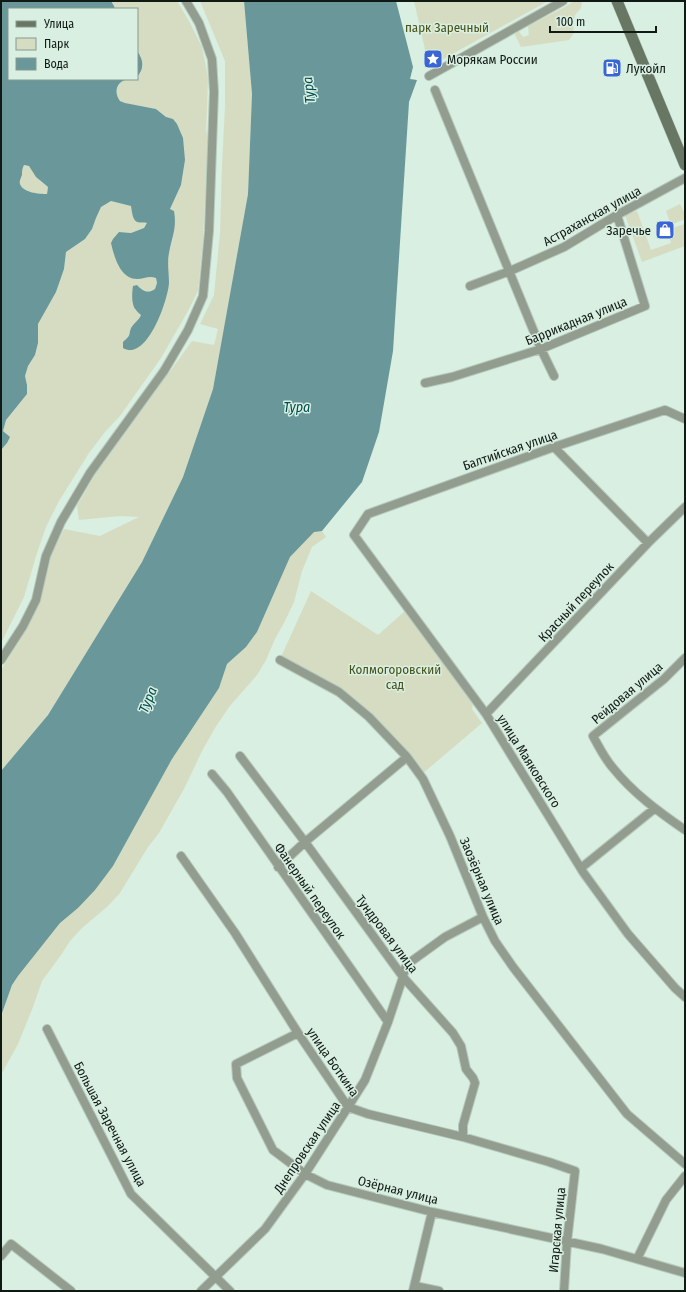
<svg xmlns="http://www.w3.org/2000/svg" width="686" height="1292" viewBox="0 0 686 1292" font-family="'Fira Sans Condensed',sans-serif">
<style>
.green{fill:#d6dcc1}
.water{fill:#69979a;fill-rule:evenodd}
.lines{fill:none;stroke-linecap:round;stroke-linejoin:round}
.minor-casing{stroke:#b4c8bc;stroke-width:10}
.secondary-casing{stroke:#b4c8bc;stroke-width:12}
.minor{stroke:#929c8f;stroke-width:8}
.secondary{stroke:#687764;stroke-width:11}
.labels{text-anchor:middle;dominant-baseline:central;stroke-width:3;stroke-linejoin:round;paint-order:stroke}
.park-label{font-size:13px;fill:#485117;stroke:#d8efe1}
.poi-label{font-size:13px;fill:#111915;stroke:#d8efe1;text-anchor:start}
.street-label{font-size:13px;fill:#111915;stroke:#d8efe1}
.water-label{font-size:14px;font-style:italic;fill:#004c50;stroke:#d8efe1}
</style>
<rect width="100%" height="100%" fill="#d8efe1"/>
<path class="green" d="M111,1H177L189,21L202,47L208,77L207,111L206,129L209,148L206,177L203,240L198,291L188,311L161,358L120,416L105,432L89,453L59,501L46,527L37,553L24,597L1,643V450L7,443L6,433L3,431L6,420L27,394V385L25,376L28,366L35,355L38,343V324L56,292L64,269L66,252L85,239L92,229L96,218L101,207L111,201L132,206C132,211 132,219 137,222C140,223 144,222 147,223L144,228L131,233L119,232L137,279L151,276L156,278L157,283L155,289C147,293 143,291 137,285L135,310L141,314C139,320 134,323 131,328C128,336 132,334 123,342V348L169,283L167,269L169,252L173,238L174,211L170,209L181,185L185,160L166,117L156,109L125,103C114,99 114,86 124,80C128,78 133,79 137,79V77L141,72V56L137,51V9H115L114,6Z
M200,1H244L252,94L248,194L213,389L183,477L142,562L48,715L1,771V670L27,628L40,600L50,556L64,529L100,536L139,517L120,516L79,520L77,506L94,476L192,341L214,345L218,329L200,324L214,295L220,233L222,165L225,107V61Z
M414,1H548L429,67Z
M574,1H582L581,8L575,15L573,24L574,33L569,40L521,47L515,35L518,30L523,37L529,35L528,26L565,7Z
M24,165L29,166L41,182L48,187L47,194C40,194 23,193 20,184C19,181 21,178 22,175C22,171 22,169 24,165Z
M680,204L685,214V219L671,225L666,211Z
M637,211L651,250L671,243L669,236L674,234L672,228L685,224V246L642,262L625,215Z
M314,531H322L326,537L312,547L302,571L294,602L285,621L275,639L266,660L257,675L229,707L215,728L203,749L185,787L159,833L148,847L120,893L108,906L82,928L70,941L61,955L42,981L33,1007L18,1044L1,1075V1016L12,985L18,976L60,923L78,908L113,866L172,759L219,688L227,664L246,647L257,632L290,557Z
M311,591L378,635L405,611L411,615L473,705L472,709L482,723L422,774L373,716L281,657Z"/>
<path class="water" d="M1,1H111L114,6L115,9H9V79H128C117,81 113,92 120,101L125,103L156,109L166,117L173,119L177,124L183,138L185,160L181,185L170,209L174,211C177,228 172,237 169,253C167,263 169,273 169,283C168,300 147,362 123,348V342C132,334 128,336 131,328C134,323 139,320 141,315C139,313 137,312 136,310C131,305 132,292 133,286L137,285C143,291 147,294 155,289L157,283L156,278C149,275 144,279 137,279C120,279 114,256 111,243L113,239L119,232L131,233L144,228L147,223C144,222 140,223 137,222C132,219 132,211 131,206L111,201L101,207L96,218L92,229L85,239L66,252L64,269L56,292L38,324V343L35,355L28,366L25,376L27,385V394L6,420L3,431L10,437L7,443L1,450ZM24,165L29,166L36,177L48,187L47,194C40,194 23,193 20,184C19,181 21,178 22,175C22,171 22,169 24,165Z
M244,1H396L413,67L410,79L417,80L409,102L393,351L379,432L362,482L322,531L314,532L290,557L257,632L246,647L227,664L219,688L172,759L113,866L95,890L78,908L60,923L18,976L12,985L1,1016V771L48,715L142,562L183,477L213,389L248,194L252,94Z
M137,51C144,60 144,69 137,77Z"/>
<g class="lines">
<g class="minor-casing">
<path id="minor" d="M429,76L563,1
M435,90L541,349L554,376
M470,286L510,271L564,247L617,215L685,178
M425,383L452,377L541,349L645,306L617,215
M685,419L665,410L554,447L368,514L354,535L486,714L583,872L628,934L675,988L685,997
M554,447L648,543
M685,658L664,679L593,736C599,747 605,759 613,768C633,793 659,812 685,830
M1,660L23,626L36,600L46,556L61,522L90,473L164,371L188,330L203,296L209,231L214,92L212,59L199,23L186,1
M280,660L339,692L369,717L407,757L423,779L450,836L483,917L495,941L513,967L627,1114L685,1164
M486,714L648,543L685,507
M240,756L305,842L403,977L453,1033L461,1046L466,1069L473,1078L475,1083L463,1125V1137
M212,774L227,792L388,1022
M181,856L235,933L298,1033L348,1107L368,1114L463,1137L549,1162L575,1171L567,1242L564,1291
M278,867L305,842L407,757
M581,868L654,809
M47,1029L131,1194L230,1291
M298,1033L236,1064L237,1078L273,1150L305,1174L327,1185L432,1212L602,1249L685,1273
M1,1256L11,1244L71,1291
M637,1259L666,1200L685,1176
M415,1286L439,1291
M201,1291L265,1229L305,1174L348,1107L365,1080L388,1022L403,977L405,968L409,963L445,937L483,917
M413,1291L432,1212"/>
</g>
<g class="secondary-casing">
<path id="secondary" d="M617,1L685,165"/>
</g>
<use href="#minor" class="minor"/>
<use href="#secondary" class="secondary"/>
</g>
<defs>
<g id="sight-square" transform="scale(1)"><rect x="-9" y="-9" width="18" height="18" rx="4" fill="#3965d5" stroke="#d8efe1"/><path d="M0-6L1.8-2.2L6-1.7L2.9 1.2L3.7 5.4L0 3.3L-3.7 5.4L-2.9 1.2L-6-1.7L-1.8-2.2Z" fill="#fff"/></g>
<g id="fuel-square" transform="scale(1)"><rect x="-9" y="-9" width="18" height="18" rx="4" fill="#3965d5" stroke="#d8efe1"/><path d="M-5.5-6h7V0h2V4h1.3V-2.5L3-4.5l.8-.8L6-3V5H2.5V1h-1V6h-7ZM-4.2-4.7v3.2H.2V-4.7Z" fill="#fff"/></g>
<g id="shop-square" transform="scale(1)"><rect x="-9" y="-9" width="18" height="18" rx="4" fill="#3965d5" stroke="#d8efe1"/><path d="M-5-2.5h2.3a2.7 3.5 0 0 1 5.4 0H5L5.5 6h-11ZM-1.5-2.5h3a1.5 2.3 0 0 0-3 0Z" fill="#fff"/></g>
</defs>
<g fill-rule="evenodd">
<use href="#sight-square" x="433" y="59"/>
<use href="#fuel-square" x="612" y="68"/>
<use href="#shop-square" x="665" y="230"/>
</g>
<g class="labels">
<g class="park-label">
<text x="447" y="27">парк Заречный</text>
<text x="395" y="669">Колмогоровский<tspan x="395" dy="15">сад</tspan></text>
</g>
<g class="poi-label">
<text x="447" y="59">Морякам России</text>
<text x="626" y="68">Лукойл</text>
<text x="651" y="230" text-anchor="end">Заречье</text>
</g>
<g class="street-label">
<text transform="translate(592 216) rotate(-29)">Астраханская улица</text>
<text transform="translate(576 321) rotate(-22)">Баррикадная улица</text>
<text transform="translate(510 450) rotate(-19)">Балтийская улица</text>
<text transform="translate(576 602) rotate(-47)">Красный переулок</text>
<text transform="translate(627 693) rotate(-40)">Рейдовая улица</text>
<text transform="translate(529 761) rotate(58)">улица Маяковского</text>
<text transform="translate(482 881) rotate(67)">Заозёрная улица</text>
<text transform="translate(310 891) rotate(55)">Фанерный переулок</text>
<text transform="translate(387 934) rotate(53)">Тундровая улица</text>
<text transform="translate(333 1062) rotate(55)">улица Боткина</text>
<text transform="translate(110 1124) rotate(62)">Большая Заречная улица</text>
<text transform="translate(307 1147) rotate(-56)">Днепровская улица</text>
<text transform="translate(398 1190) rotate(14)">Озёрная улица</text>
<text transform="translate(557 1230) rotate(-85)">Игарская улица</text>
</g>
<g class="water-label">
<text transform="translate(309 90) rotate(-96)">Тура</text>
<text x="297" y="407">Тура</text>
<text transform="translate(148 700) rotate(-68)">Тура</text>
</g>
</g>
<rect width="686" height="1292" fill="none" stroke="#111915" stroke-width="4"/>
<rect x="8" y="8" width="130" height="72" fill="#d8efe1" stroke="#88998f"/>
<rect x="16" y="21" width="20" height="6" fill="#687764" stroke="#88998f"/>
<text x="44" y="28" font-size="12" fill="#111915">Улица</text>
<rect x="16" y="38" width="20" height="12" fill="#d6dcc1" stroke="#88998f"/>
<text x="44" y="48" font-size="12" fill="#111915">Парк</text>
<rect x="16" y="58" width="20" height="12" fill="#69979a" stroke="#88998f"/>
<text x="44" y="68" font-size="12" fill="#111915">Вода</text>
<path d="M550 26v6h106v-6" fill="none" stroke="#111915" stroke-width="2"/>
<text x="556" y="26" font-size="12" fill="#111915" stroke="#d8efe1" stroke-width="3" paint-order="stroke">100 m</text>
</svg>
